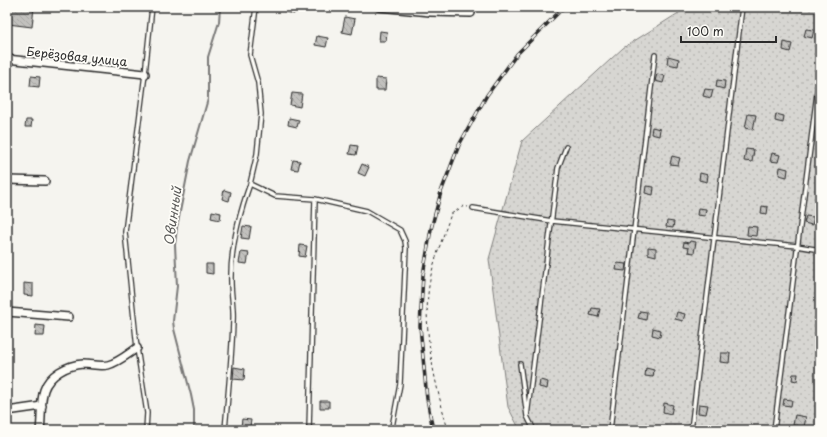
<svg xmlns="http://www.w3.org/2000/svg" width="827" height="437" viewBox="0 0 827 437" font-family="'Playpen Sans',sans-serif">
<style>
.green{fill:url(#green-dots);stroke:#81807e}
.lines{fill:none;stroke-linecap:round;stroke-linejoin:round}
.stream{stroke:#797877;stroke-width:2}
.building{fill:url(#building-back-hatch);stroke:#2b2b2b}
.service-casing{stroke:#2b2b2b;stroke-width:6}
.minor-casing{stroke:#2b2b2b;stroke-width:10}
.path{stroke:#2b2b2b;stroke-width:1;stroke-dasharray:3 3;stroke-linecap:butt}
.service{stroke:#fdfcf7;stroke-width:3.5}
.minor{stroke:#fdfcf7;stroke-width:7}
.rail-casing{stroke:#2b2b2b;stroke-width:3.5}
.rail{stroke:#fdfcf7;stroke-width:2;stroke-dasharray:6;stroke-linecap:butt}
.labels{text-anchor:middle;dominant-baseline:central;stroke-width:3.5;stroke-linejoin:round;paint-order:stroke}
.street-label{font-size:12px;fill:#2b2b2b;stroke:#fdfcf7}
.water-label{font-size:13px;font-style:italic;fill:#585857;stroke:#fdfcf7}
</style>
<defs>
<pattern id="green-dots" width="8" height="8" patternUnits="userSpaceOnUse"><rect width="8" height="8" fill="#d7d6d2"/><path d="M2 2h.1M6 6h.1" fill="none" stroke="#b9b8b4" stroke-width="1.8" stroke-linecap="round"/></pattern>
<pattern id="building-back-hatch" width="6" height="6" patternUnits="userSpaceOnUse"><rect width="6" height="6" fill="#c2c1be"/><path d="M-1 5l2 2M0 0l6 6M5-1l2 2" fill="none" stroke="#a7a6a3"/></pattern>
</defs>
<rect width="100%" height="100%" fill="#f5f4ef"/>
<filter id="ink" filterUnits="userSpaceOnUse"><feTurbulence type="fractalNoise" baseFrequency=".025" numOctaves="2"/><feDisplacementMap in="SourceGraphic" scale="8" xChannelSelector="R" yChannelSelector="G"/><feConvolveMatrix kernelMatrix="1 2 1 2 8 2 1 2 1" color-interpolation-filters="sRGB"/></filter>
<g filter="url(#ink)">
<path class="green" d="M688,7H820V430H520L508,407L489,259L522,141L623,48Z"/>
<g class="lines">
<path class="stream" d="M194,430V410L191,395L174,329L173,321L177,286L175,245L177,227L190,161L208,99V57L219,22L220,7"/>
</g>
<path class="building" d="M10,7H34L32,27L8,24Z
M286,7H295L294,14L285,12Z
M345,17L355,19L352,34L342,32Z
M806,29L814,30L812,38L804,36Z
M380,31L387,32L386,41H379Z
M317,36L328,38L326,47L315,45Z
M784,42L792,44L790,52L783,50Z
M668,56L679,59L678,66L667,64Z
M657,74L665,76L663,83L655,81Z
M31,76L40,77L39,87L30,86Z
M376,78L386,79L385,90H376Z
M717,80L725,81L724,89L716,87Z
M705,89L713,90L711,98L703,96Z
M292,93L302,94L300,107L290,105Z
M748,114L756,115L753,130L745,128Z
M776,114L784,116L783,123L775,121Z
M289,118L299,120L297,127L288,125Z
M26,120H32L31,127H25Z
M652,127L660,129L659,136L651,134Z
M816,137H820V147L815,146Z
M351,145L358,146L356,155L349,154Z
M746,149L754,150L752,162L744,161Z
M772,153L780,155L778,162L770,161Z
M672,156L680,158L678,165L670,164Z
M293,160L300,161L298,170L291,169Z
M362,164L369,167L365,176L358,173Z
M780,167L788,169L787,177L779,175Z
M700,173L708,175L707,182L699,180Z
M646,186L654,187L653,195L645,193Z
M224,190L231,192L229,201L222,199Z
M762,206L768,207L767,214L761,213Z
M698,208L706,209L705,216L697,215Z
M212,211L221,213L220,220L211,218Z
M806,216L814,217L812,225L804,223Z
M667,221L674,222L673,228L666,227Z
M243,226L251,227L249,239L241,238Z
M748,226L757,227L756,236L747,235Z
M690,241L696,242L694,253L688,252L689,248L683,247L684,242L689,243Z
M300,245L307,246L305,257L299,256Z
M648,247L656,248V256L648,254Z
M241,252L249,253L247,264L239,263Z
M617,263L626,264L625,271L616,270Z
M206,264H213V274L206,273Z
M24,283L33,284V296L24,295Z
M592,308L600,309L598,317L590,315Z
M640,311L647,312L646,320L638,318Z
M677,312L685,314L683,321L675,319Z
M36,325L45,326L44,336H35Z
M653,328L661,330L660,337L652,335Z
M721,353H730L729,363L720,362Z
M234,367L245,369L244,380L233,379Z
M646,368L654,370L653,377L645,376Z
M793,374H798L797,381L792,380Z
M540,380L548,382L547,389L539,387Z
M784,399L792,400L791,406L783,405Z
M320,401H329V408H320Z
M664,403L673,405L671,414L663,412Z
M699,404L708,405L706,414L698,413Z
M795,415L806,417L804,427L793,425Z
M242,419L251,420L250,427L241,426Z"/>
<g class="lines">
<g class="service-casing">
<path id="service" d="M256,7L250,55L258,83L261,114L257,154L250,184L275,196L315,199L367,211L400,230L405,241L406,248L400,384L392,427L393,430
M473,208L552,221L797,246L820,250
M520,364L527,416L534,430
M527,416L558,168L566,147
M146,430L147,413L137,348L125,232L145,74L152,7
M225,430C228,394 232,357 233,321C234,308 231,295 231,282C230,248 239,215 250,184
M309,430L315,199
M610,430L655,55
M691,430L742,7
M774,430L820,70"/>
</g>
<g class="minor-casing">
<path id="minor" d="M379,7L430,12L471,13
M7,59L145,74
M7,180L45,181
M7,312L69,317
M7,411L42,406
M40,430C42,417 40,402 44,390C49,375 67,365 83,364C91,364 100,367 108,365C119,362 128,354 137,348"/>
</g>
<path class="path" d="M448,430C435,382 420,325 431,275C436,255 444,234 451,214L464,206L468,207"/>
<use href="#service" class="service"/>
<use href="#minor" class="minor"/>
<g class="rail-casing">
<path id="rail" d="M433,430L427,399L420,326L423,275L431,229L441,192L459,145L487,95L517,54L564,7"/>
</g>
<use href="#rail" class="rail"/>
</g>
</g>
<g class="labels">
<g class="street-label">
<text transform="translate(77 56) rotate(6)">Берёзовая улица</text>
</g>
<g class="water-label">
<text transform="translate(172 216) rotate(-82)">Овинный</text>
</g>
</g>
<rect width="827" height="437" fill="none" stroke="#fdfcf7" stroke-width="24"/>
<rect x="12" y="12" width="803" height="413" fill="none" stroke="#2b2b2b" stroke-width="1.5" filter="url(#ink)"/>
<path d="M681 36v6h95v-6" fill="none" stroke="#2b2b2b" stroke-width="2"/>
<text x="687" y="36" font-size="12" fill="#2b2b2b" stroke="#fdfcf7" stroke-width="3" paint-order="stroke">100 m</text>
</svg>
